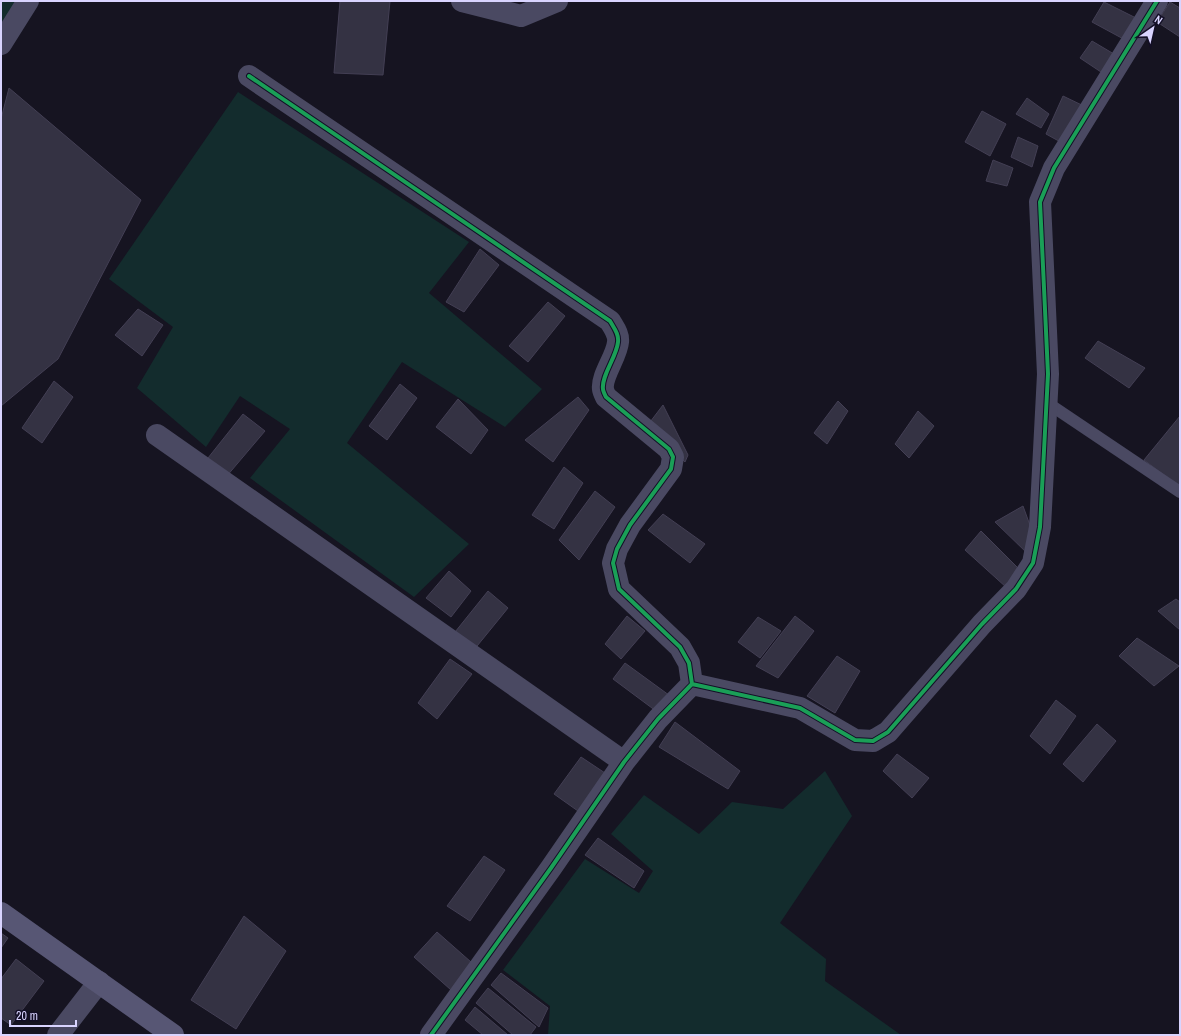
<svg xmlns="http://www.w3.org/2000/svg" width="1181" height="1036" viewBox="0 0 1181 1036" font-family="'Archivo Narrow',sans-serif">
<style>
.green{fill:#132c2d}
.building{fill:#343243;stroke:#433f54}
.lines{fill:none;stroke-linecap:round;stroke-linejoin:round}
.service{stroke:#4a4962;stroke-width:12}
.minor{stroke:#4a4962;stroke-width:22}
.secondary{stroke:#575674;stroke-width:22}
.cycleway-casing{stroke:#130f26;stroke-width:6}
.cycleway{stroke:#1a9f57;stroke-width:4}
</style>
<rect width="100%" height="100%" fill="#161421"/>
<path class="green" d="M1,1H18L1,23Z
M238,92L469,242L429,293L542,389L505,427L402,362L347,443L469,544L414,597L250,478L290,429L240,396L206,447L137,388L173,327L109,279Z
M825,771L852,816L780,923L826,959L825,981L901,1035H548L550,1006L503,970L585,859L639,893L653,871L611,834L644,795L699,834L732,802L783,809Z"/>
<path class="building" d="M340,1H390L383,75L334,73Z
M1104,2L1142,21L1129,42L1092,22Z
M1170,2L1180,8V37L1157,22Z
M1092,41L1119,57L1107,76L1080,58Z
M9,88L141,200L58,359L1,406V119Z
M1063,96L1088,108L1066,145L1046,134Z
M1027,98L1049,114L1041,128L1016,114Z
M982,111L1006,124L990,156L965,142Z
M1018,137L1038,146L1032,167L1011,157Z
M993,160L1013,168L1007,186L986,181Z
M480,249L499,265L464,312L446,302Z
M548,302L565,316L528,362L509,346Z
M138,309L163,325L142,356L115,335Z
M1098,341L1145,368L1129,388L1085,358Z
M54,381L73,397L42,443L22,428Z
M400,384L417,398L387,440L369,426Z
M578,397L589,410L553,462L525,440Z
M458,399L488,430L471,454L436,427Z
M838,401L848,411L827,444L814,433Z
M663,405L688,455L685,462L647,426Z
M918,411L934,426L909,458L895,444Z
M243,414L265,431L226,477L204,463Z
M1180,416V487L1144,460Z
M564,467L583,483L554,529L532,515Z
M595,491L615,507L579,560L559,540Z
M1023,506L1031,528L1029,555L995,522Z
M663,514L705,544L690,563L648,530Z
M981,531L1019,569L1007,588L965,550Z
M449,571L471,591L451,617L426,598Z
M488,591L508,608L473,651L451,637Z
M1176,599L1180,602V630L1158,611Z
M627,616L645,631L621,659L605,644Z
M795,616L814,631L778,678L756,666Z
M758,617L781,631L760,658L738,642Z
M1137,638L1179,666L1154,686L1119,656Z
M837,656L860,671L835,713L807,696Z
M450,659L472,674L437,719L418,703Z
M625,663L673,698L660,714L613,679Z
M1056,700L1076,716L1050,754L1030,736Z
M675,722L740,771L728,789L659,747Z
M1097,724L1116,741L1083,782L1063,764Z
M897,754L929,778L912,798L883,771Z
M581,757L611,777L585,816L554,794Z
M598,838L644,871L634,888L585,855Z
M484,856L505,870L470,921L447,906Z
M244,916L286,951L236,1029L191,1000Z
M437,932L471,962L451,990L414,957Z
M1,933L8,938L1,948Z
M16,959L44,981L11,1025L1,1018V979Z
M501,973L548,1008L539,1027L491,985Z
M488,988L536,1027L530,1035H513L476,1003Z
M475,1007L508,1035H483L465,1020Z"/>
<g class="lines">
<path class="service" d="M1046,402L1180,492"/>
<path class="minor" d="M462,1L521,16L557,1
M1,44L28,1
M249,76L610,321C614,328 619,334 618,342C617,356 601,376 603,389C603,391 605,395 606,397L669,449L673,457L671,469L630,525L617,549L613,563L619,589L680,647L689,663L692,684L658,719L624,762L551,868L431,1035
M157,435L624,762
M692,684L800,708L855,740L873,741L888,732L982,624L1016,589L1033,563L1040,527L1048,374L1040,202L1054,168L1157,1
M58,1035L99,982"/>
<path class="secondary" d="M1,913L173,1035"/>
<g class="cycleway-casing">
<path id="cycleway" d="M249,76L610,321C614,328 619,334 618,342C617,356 601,376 603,389C603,391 605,395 606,397L669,449L673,457L671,469L630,525L617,549L613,563L619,589L680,647L689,663L692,684L658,719L624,762L551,868L431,1035
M692,684L800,708L855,740L873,741L888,732L982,624L1016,589L1033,563L1040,527L1048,374L1040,202L1054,168L1157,1"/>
</g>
<use href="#cycleway" class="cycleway"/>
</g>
<rect width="1181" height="1036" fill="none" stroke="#d9d4ff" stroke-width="4"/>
<g transform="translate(1153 28) rotate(34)" stroke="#130f26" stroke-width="3" paint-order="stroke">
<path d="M0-3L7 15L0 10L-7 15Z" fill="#d9d4ff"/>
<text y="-6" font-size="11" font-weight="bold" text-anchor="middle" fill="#d9d4ff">N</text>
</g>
<path d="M10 1020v6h66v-6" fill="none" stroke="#d9d4ff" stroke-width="2"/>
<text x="16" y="1020" font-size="12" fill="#d9d4ff" stroke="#130f26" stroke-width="3" paint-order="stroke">20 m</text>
</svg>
